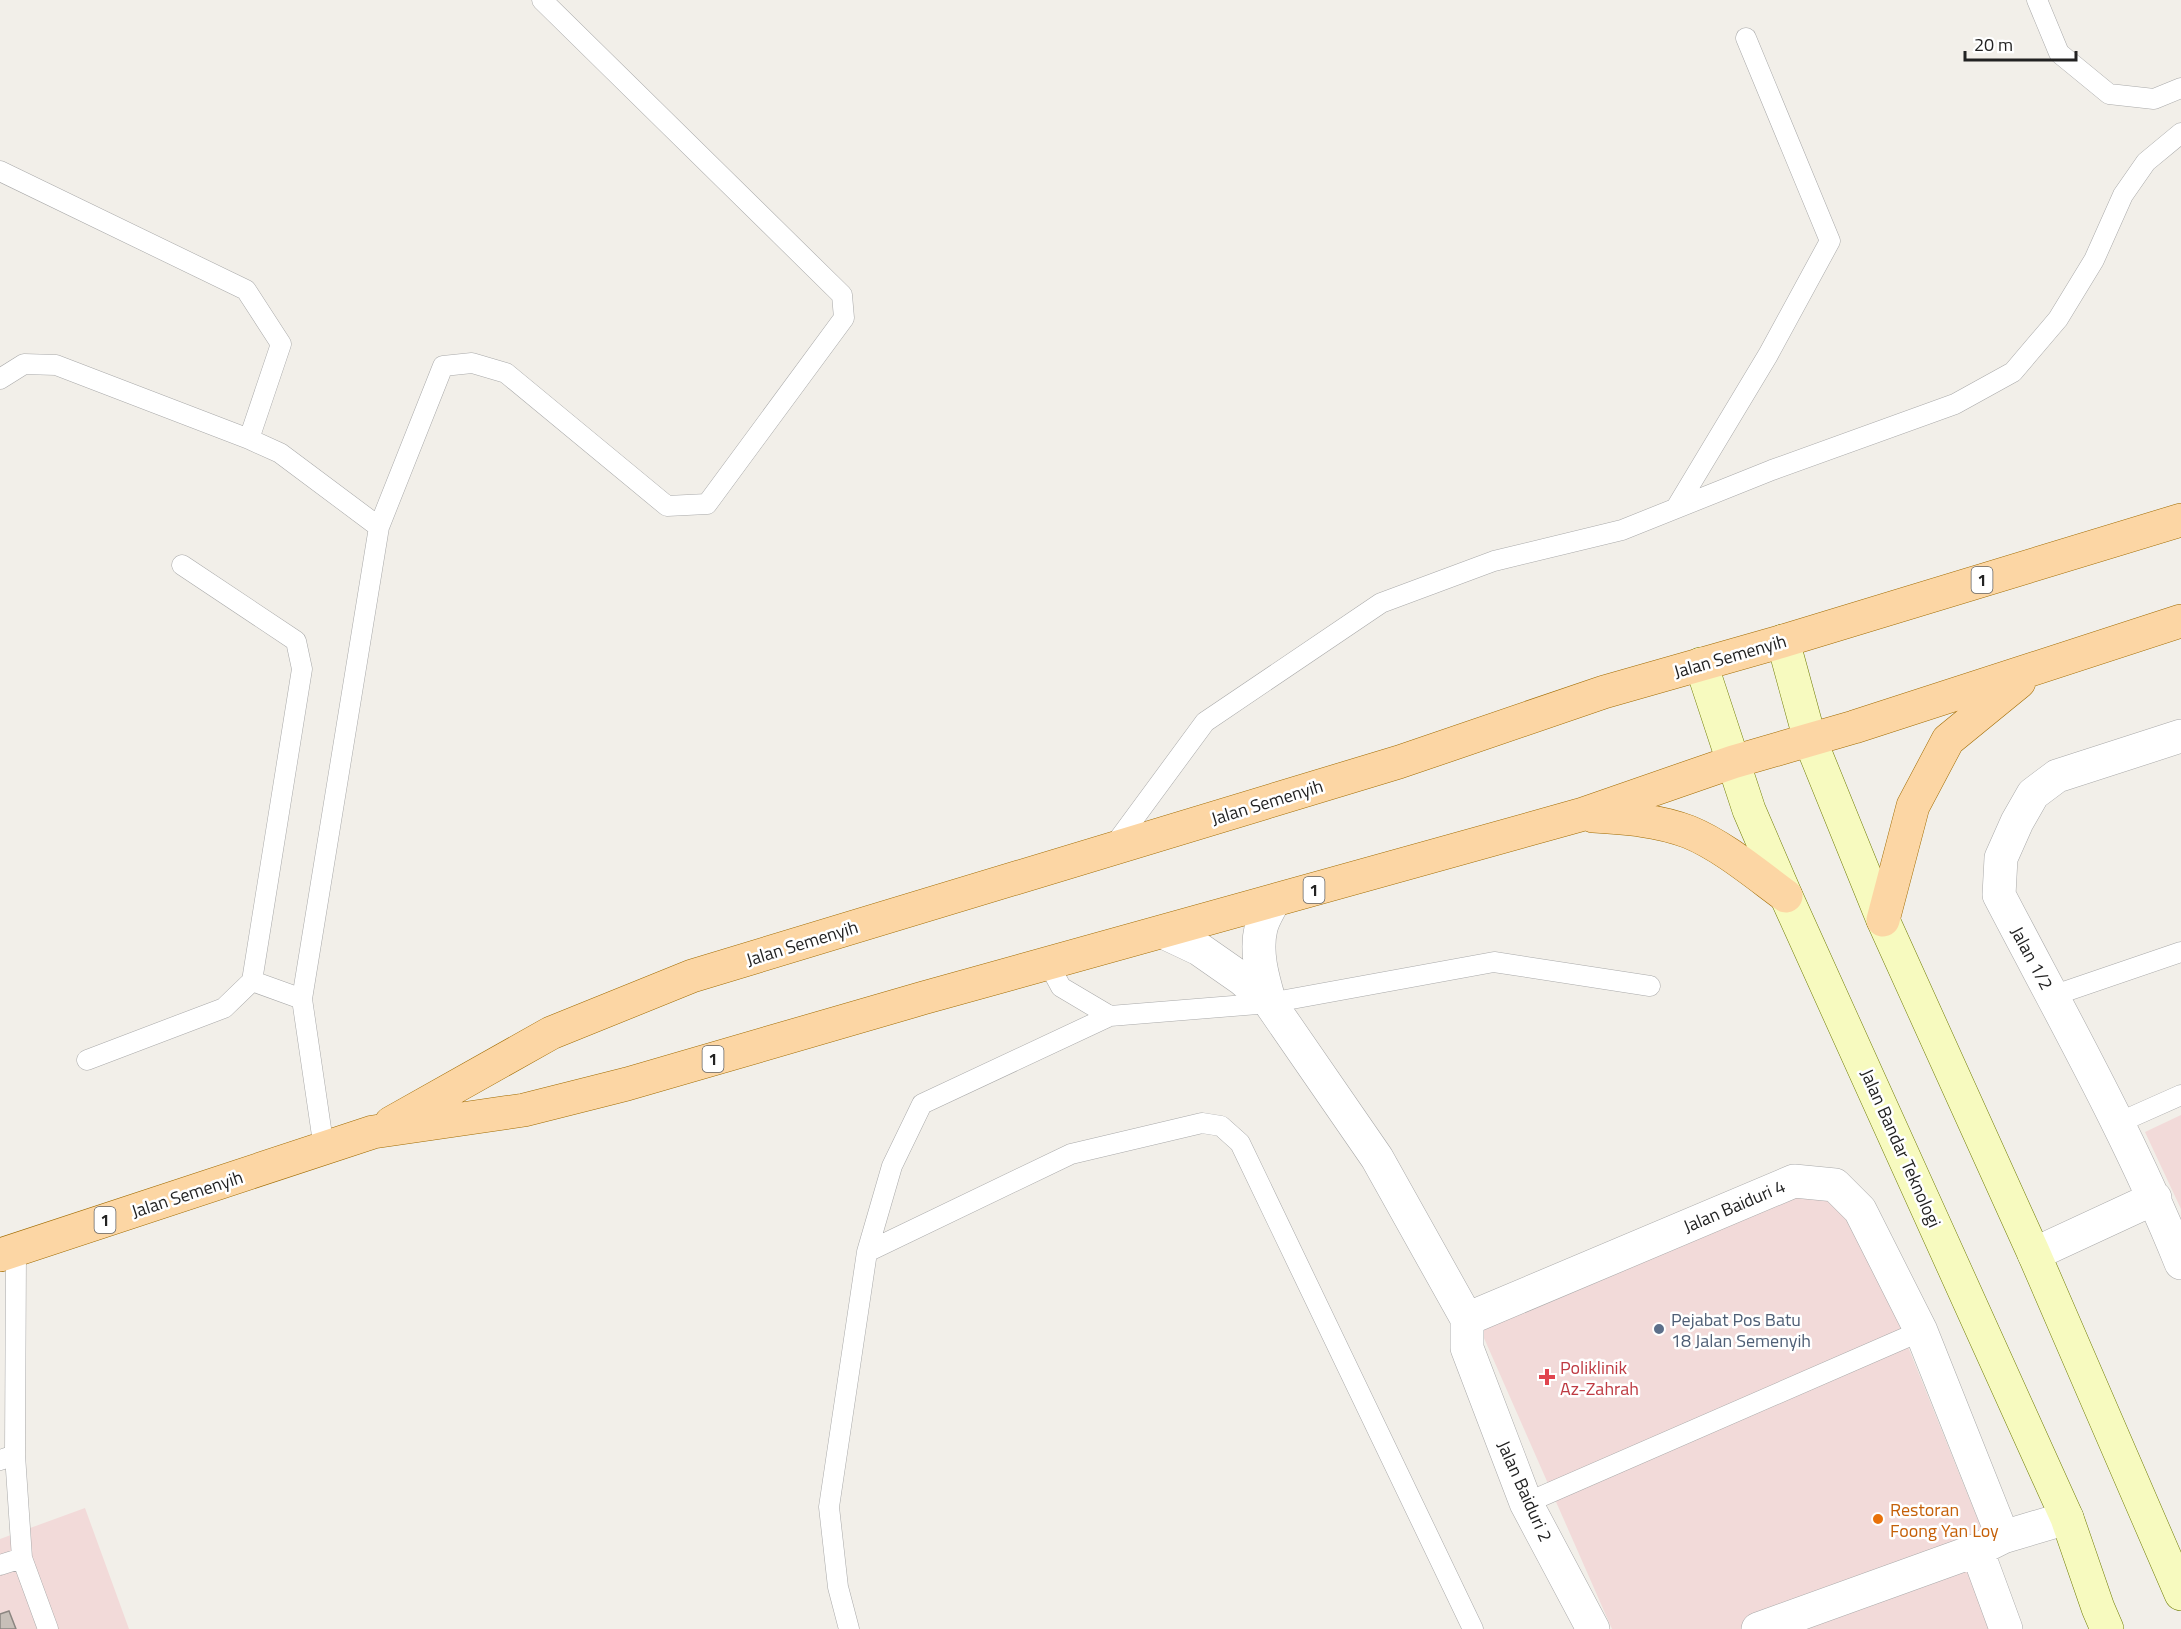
<svg xmlns="http://www.w3.org/2000/svg" width="2181" height="1629" viewBox="0 0 2181 1629" font-family="'Titillium Web',sans-serif">
<style>
.commercial{fill:#f2dad9}
.building{fill:#c7bfb8;stroke:#8b8681;stroke-width:1.5}
.lines{fill:none;stroke-linecap:round;stroke-linejoin:round}
.lane-casing{stroke:#a9a9a9;stroke-width:21}
.street-casing{stroke:#a9a9a9;stroke-width:34}
.secondary-casing{stroke:#707d05;stroke-width:34}
.primary-casing{stroke:#a06b00;stroke-width:34}
.lane{stroke:#fff;stroke-width:20}
.street{stroke:#fff;stroke-width:33}
.secondary{stroke:#f7fabf;stroke-width:33}
.primary{stroke:#fcd6a4;stroke-width:33}
.service-dot{fill:#5c6f8a;stroke:#fff;stroke-width:2}
.health-dot{fill:#e0444e;stroke:#fff;stroke-width:2}
.food-dot{fill:#e8710a;stroke:#fff;stroke-width:2}
.labels{text-anchor:middle;dominant-baseline:central;stroke-width:5;stroke-linejoin:round;paint-order:stroke}
.shield{fill:#fff;stroke:#646464;stroke-width:1.5}
.shield-label{font-size:16px;font-weight:bold;fill:#222}
.street-label{font-size:18px;fill:#222;stroke:#fff}
.service-label{font-size:18px;fill:#4e5e75;stroke:#fff;text-anchor:start}
.health-label{font-size:18px;fill:#be3a42;stroke:#fff;text-anchor:start}
.food-label{font-size:18px;fill:#c56008;stroke:#fff;text-anchor:start}
</style>
<rect width="100%" height="100%" fill="#f2efe9"/>
<path class="commercial" d="M2181,1115V1209L2145,1132Z
M1792,1196L1826,1200L1846,1219L1898,1322L1982,1530L1958,1538L1990,1629H1612L1480,1329Z
M85,1508L129,1629H0V1539Z"/>
<path class="building" d="M9,1611L16,1629H0V1614Z"/>
<g class="lines">
<g class="lane-casing">
<path id="lane" d="M2037,0L2059,53L2109,94L2154,99L2181,88
M0,171L246,290L281,344L249,439
M0,379L24,364L56,365L249,439L280,453L379,527L302,999L324,1149
M1676,508L1768,355L1830,241L1746,38
M379,527L443,366L472,363L506,373L667,506L707,504L844,318L842,295L542,0
M182,565L296,641L302,669L252,981L302,999
M1113,847L1205,722L1381,603L1494,561L1622,530L1772,470L1955,404L2013,372L2058,319L2094,260L2123,195L2146,162L2181,133
M1048,963L1061,987L1110,1016L1270,1003L1494,962L1650,986
M2052,996L2181,952
M87,1060L224,1008L252,981
M2118,1123L2181,1095
M867,1252L1071,1154L1202,1123L1221,1126L1240,1143L1473,1629
M15,1455L22,1558
M0,1460L15,1455L16,1250
M1526,1503L1921,1331
M0,1565L22,1558L48,1629
M849,1629L838,1587L829,1507L867,1252L892,1166L922,1104L1110,1016"/>
</g>
<g class="street-casing">
<path id="street" d="M2181,736L2057,776L2033,794L2017,822L2001,858L1999,895C2062,1016 2130,1136 2181,1263
M1163,932L1199,949L1242,979L1270,1003L1377,1158L1467,1319
M1270,1003C1263,979 1255,953 1261,928C1263,919 1269,910 1273,902
M2034,1254L2155,1198
M1977,1550L2006,1629
M1593,1629L1526,1503L1467,1348V1319L1794,1181L1835,1185L1860,1210L1921,1331L2003,1537
M1758,1629L1977,1550L2003,1537L2067,1518"/>
</g>
<g class="secondary-casing">
<path id="secondary" d="M1783,641L1810,740L1883,920L2034,1254L2181,1594
M1701,664L1749,810L1786,896L2067,1518L2098,1608L2107,1629"/>
</g>
<g class="primary-casing">
<path id="primary" d="M1593,816C1625,818 1658,820 1689,832C1723,846 1756,874 1786,896
M1883,920L1913,806L1948,740L2019,682
M391,1123L551,1033L692,976L1399,762L1604,692L1783,641L2181,520
M0,1255L373,1132L524,1110L627,1084L923,998L1580,815L1733,762L1854,727L2181,621"/>
</g>
<use href="#lane" class="lane"/>
<use href="#street" class="street"/>
<use href="#secondary" class="secondary"/>
<use href="#primary" class="primary"/>
</g>
<circle class="service-dot" cx="1659" cy="1329" r="6"/>
<path class="health-dot" d="M1544 1368h6v6h6v6h-6v6h-6v-6h-6v-6h6z"/>
<circle class="food-dot" cx="1878" cy="1519" r="6"/>
<g class="labels">
<g class="shield">
<rect x="1971.5" y="567" width="21" height="26" rx="4.5"/>
<rect x="1303.5" y="877" width="21" height="26" rx="4.5"/>
<rect x="702.5" y="1046" width="21" height="26" rx="4.5"/>
<rect x="94.5" y="1207" width="21" height="26" rx="4.5"/>
</g>
<g class="shield-label">
<text x="1982" y="580">1</text>
<text x="1314" y="890">1</text>
<text x="713" y="1059">1</text>
<text x="105" y="1220">1</text>
</g>
<g class="street-label">
<text transform="translate(1730 656) rotate(-16)">Jalan Semenyih</text>
<text transform="translate(1267 802) rotate(-17)">Jalan Semenyih</text>
<text transform="translate(802 943) rotate(-17)">Jalan Semenyih</text>
<text transform="translate(2032 958) rotate(62)">Jalan 1/2</text>
<text transform="translate(1901 1148) rotate(66)">Jalan Bandar Teknologi</text>
<text transform="translate(187 1194) rotate(-18)">Jalan Semenyih</text>
<text transform="translate(1734 1206) rotate(-23)">Jalan Baiduri 4</text>
<text transform="translate(1525 1491) rotate(66)">Jalan Baiduri 2</text>
</g>
<g class="service-label">
<text x="1671" y="1319">Pejabat Pos Batu<tspan x="1671" dy="21">18 Jalan Semenyih</tspan></text>
</g>
<g class="health-label">
<text x="1560" y="1367">Poliklinik<tspan x="1560" dy="21">Az-Zahrah</tspan></text>
</g>
<g class="food-label">
<text x="1890" y="1509">Restoran<tspan x="1890" dy="21">Foong Yan Loy</tspan></text>
</g>
</g>
<path d="M1965 51v9h111v-9" fill="none" stroke="#222222" stroke-width="3"/>
<text x="1974" y="51" font-size="18" fill="#222222" stroke="#ffffff" stroke-width="4.5" paint-order="stroke">20 m</text>
</svg>
